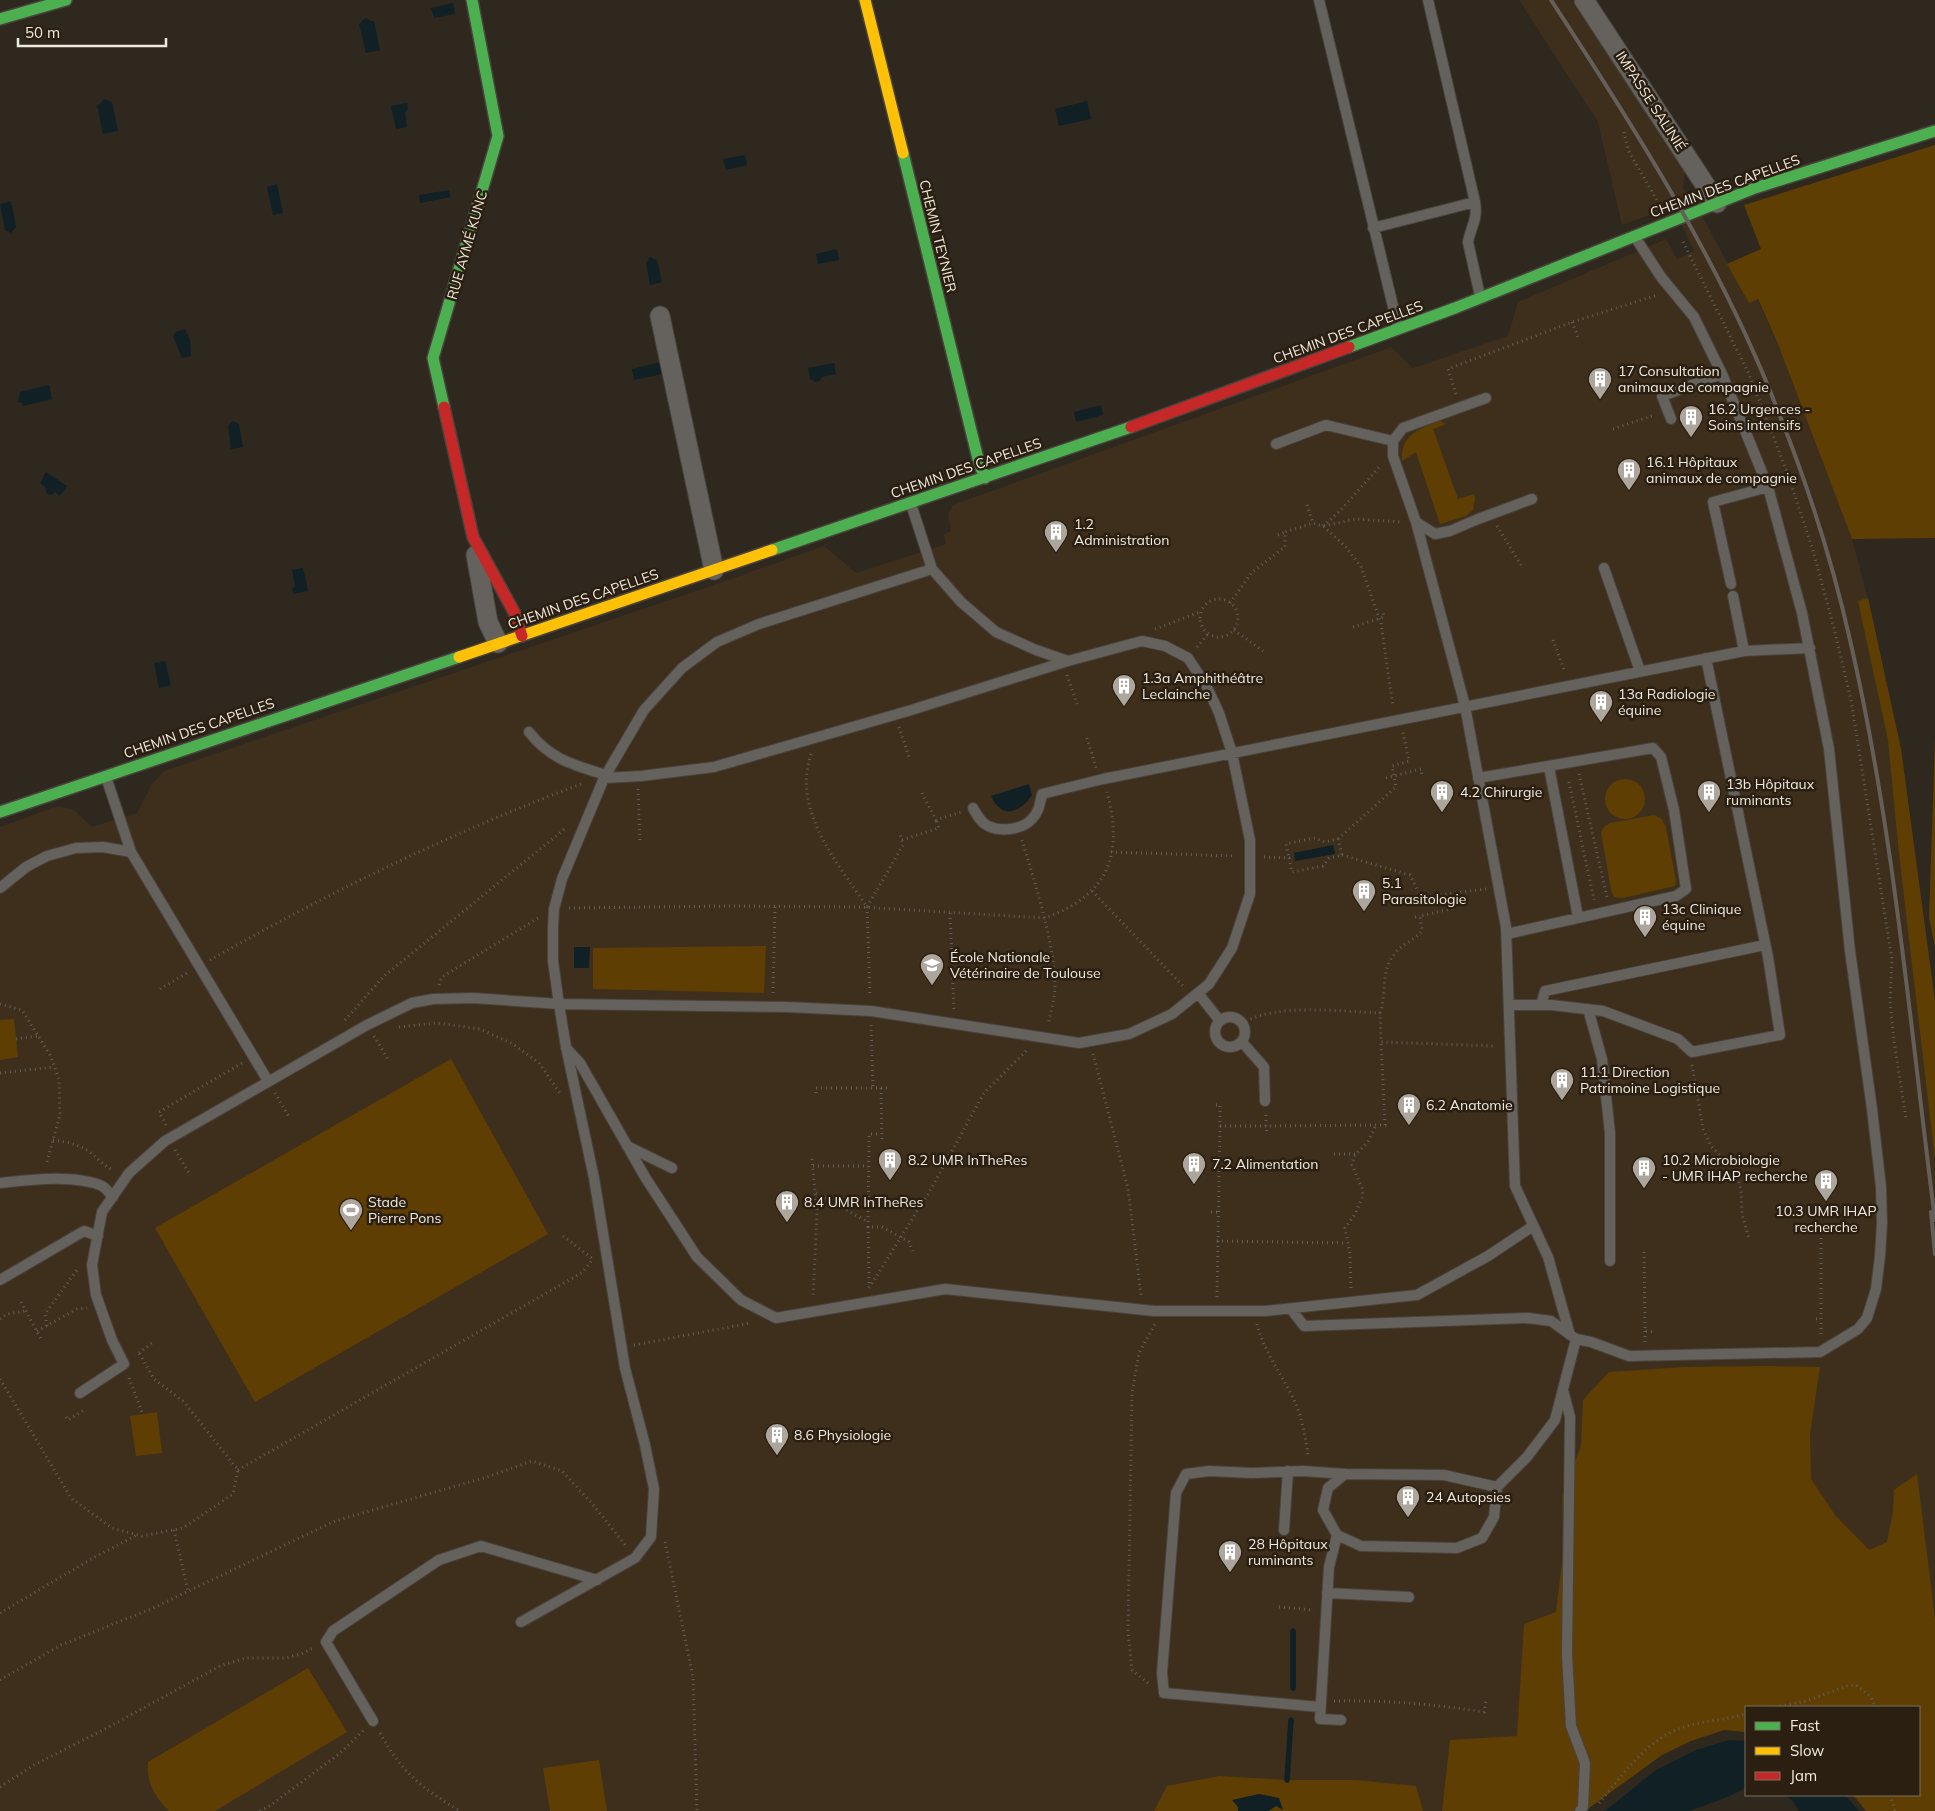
<svg xmlns="http://www.w3.org/2000/svg" width="1935" height="1811" viewBox="0 0 1935 1811" font-family="Mulish,sans-serif">
<style>
.built{fill:#3e2f1c}
.green{fill:#5f3e04}
.water{fill:#112024}
.lines{fill:none;stroke-linecap:round;stroke-linejoin:round}
.stream{stroke:#112024;stroke-width:5.5}
.lane-casing{stroke:#48433c;stroke-width:12}
.street-casing{stroke:#48433c;stroke-width:21}
.fast-casing{stroke:#48433c;stroke-width:14}
.slow-casing{stroke:#48433c;stroke-width:14}
.jam-casing{stroke:#48433c;stroke-width:14}
.path{stroke:#625f5a;stroke-width:3;stroke-dasharray:1 4;stroke-linecap:butt}
.lane{stroke:#65625e;stroke-width:10}
.street{stroke:#65625e;stroke-width:19}
.fast{stroke:#4caf50;stroke-width:11}
.slow{stroke:#ffc107;stroke-width:11}
.jam{stroke:#c62828;stroke-width:11}
.rail{stroke:#655f5a;stroke-width:4}
.labels{text-anchor:middle;dominant-baseline:central;stroke-width:5;stroke-linejoin:round;paint-order:stroke}
.street-label{font-size:14px;fill:#f1eae0;stroke:#2a1f10}
.poi-label{font-size:14px;fill:#f1eae0;stroke:#2a1f10;text-anchor:start}
</style>
<rect width="100%" height="100%" fill="#2f281f"/>
<path class="built" d="M1519,0H1572L1685,170L1683,188L1693,199L1749,303L1757,299L1778,344L1852,539L1871,611L1901,749L1935,1001V1811L1919,1795V1707L1725,1705L1583,1811H0V827L58,806L74,810L92,827L137,813L152,784L164,771L711,586L824,546L856,573L946,544L944,534L951,531L948,514L953,505L1391,347L1413,368L1508,336L1518,302L1666,239L1677,259L1694,251L1673,206L1622,225L1598,122Z"/>
<path class="green" d="M1935,145V538L1852,539L1778,344L1758,299L1749,303L1727,264L1761,249L1744,205Z
M1440,421L1446,424L1433,429L1458,499L1474,494L1475,499L1473,510L1466,516L1440,524L1416,452L1402,461C1400,435 1419,429 1440,421Z
M1868,598L1901,749L1935,1001V1159L1899,854L1888,740L1858,601Z
M1935,739V947L1929,918Z
M1605 799a20 20 0 1 1 40 0a20 20 0 1 1-40 0Z
M1654,815L1662,819L1666,828L1676,880L1675,886L1623,898L1614,897L1611,890L1601,832L1605,826L1610,823Z
M766,946L764,993L593,989V948Z
M14,1019L18,1057L0,1060V1020Z
M451,1059L548,1234L255,1402L155,1228Z
M1768,1366L1820,1367L1810,1434L1811,1479L1835,1515L1869,1550L1887,1542L1893,1512L1894,1490L1917,1474L1935,1618V1811H1866L1853,1795H1919V1707H1746V1732L1724,1730L1691,1741L1662,1755L1585,1811H1442L1450,1740L1517,1736L1524,1624L1556,1612L1564,1545L1562,1496L1581,1446L1583,1400L1609,1372L1684,1367Z
M157,1412L162,1453L136,1456L130,1416Z
M308,1668L347,1732L215,1811H169C155,1797 146,1782 148,1762Z
M599,1760L607,1811H550L543,1768Z
M1219,1776L1287,1780H1356L1416,1786L1423,1811H1154L1167,1786Z"/>
<path class="water" d="M453,3L455,14L434,18L431,8Z
M366,18L371,21H374L380,50L366,53L359,24Z
M104,99L112,102L118,131L103,134L97,105L100,104Z
M1087,101L1091,119L1059,126L1055,109Z
M407,103L408,109L405,113L407,127L396,129L391,106Z
M745,155L747,165L726,170L723,159Z
M277,184L283,213L273,215L267,187Z
M449,190L451,197L420,203L419,195Z
M11,201L16,227L11,233L5,230L0,204Z
M837,249L839,260L818,264L816,254Z
M650,257L657,260L662,282L650,285L646,263Z
M185,329L190,340L191,356L182,358L173,336L176,332Z
M661,362L663,374L634,380L632,369Z
M834,363L836,374L822,377L820,381L814,382L813,380L810,379L808,368Z
M49,385L52,399L23,406L22,403L18,402L20,392Z
M1101,405L1103,415L1076,422L1074,412Z
M233,421L239,424L243,447L231,449L228,426Z
M46,472L67,486L60,496L55,492L51,495L47,494L45,487L40,483Z
M303,568L308,591L293,594L292,588L295,587L292,570Z
M165,661L171,685L159,688L154,663Z
M1029,784L1032,795C1020,813 1002,820 991,796Z
M1333,845L1335,854L1295,861L1294,853Z
M574,947H590L589,968H574Z
M1729,1740L1746,1741V1788L1725,1798L1689,1811H1605L1656,1770L1696,1750Z
M1259,1794L1279,1798L1283,1810L1276,1806L1269,1811H1238V1807L1232,1800Z
M1784,1795H1845L1859,1811H1799L1792,1800Z"/>
<g class="lines">
<path class="stream" d="M1293,1688V1631
M1287,1780L1291,1720"/>
<g class="lane-casing">
<path id="lane" d="M1319,0L1398,327
M1428,0L1475,202C1478,220 1471,226 1468,242L1480,296
M1373,228L1475,202
M1486,398L1403,428L1393,441V456L1416,522L1435,534L1450,531L1478,519L1532,499
M1671,419L1662,396L1722,374
M1276,444L1326,425L1393,441
M1416,522L1465,706L1506,927L1515,1186L1548,1257L1570,1335
M1604,568L1640,671
M1731,584L1713,502L1768,487
M1744,651L1810,648
M529,732C551,760 574,765 606,775L604,778L641,776L714,767L908,711L1068,661
M1549,767L1578,917
M106,777L131,852L268,1081
M1478,778L1653,748L1661,757L1674,810L1686,889L1676,896L1507,934
M973,808C977,815 980,822 988,826C1001,832 1022,830 1032,819C1039,812 1040,803 1042,794L1103,779L1744,651L1733,596
M0,888L26,867L47,856L76,848L103,847L131,852
M1198,993L1220,1021
M1509,1005H1551L1603,1011L1678,1039L1692,1052L1780,1035L1768,957L1706,658
M1541,1005L1545,991L1765,945
M1588,1009L1602,1059L1610,1133V1261
M1215 1032a15 15 0 1 1 30 0a15 15 0 1 1-30 0Z
M1242,1042L1264,1067L1265,1101
M566,1048L580,1063L645,1177L697,1257L741,1300L776,1318L945,1289L1154,1311H1265L1417,1295L1488,1256L1533,1226
M627,1146L672,1168
M0,1183C29,1180 74,1174 102,1186C106,1188 109,1193 113,1197
M0,1280L84,1231L98,1236
M1291,1309L1304,1326L1528,1318L1551,1321L1576,1339L1591,1342L1629,1356L1820,1352L1858,1329L1867,1318L1876,1289L1880,1256L1882,1223L1881,1187L1872,1109L1850,951L1829,749L1802,613L1768,487L1722,374L1694,317L1661,277L1635,237
M1563,1390L1570,1417L1567,1655L1571,1726L1585,1763L1583,1807L1580,1811
M80,1393L124,1364L112,1340L96,1295L92,1265L102,1212L129,1173L165,1141L367,1025L412,1003L433,999L473,998L559,1004L787,1007L871,1011L1079,1043L1129,1034L1172,1014L1209,984L1232,948L1250,894V840L1232,753L1219,713L1207,687L1188,658L1165,646L1142,641L1068,661L1036,650L996,632L961,602L932,569L911,504
M1497,1487L1494,1517L1482,1538L1457,1548L1361,1546L1337,1535L1323,1510L1328,1488L1345,1474L1444,1475L1497,1487L1527,1457L1555,1420L1576,1339
M1284,1530L1288,1471
M1337,1535L1329,1567L1320,1719L1341,1720
M1327,1593L1409,1597
M521,1622L635,1558L651,1537L654,1489L645,1445L625,1368L594,1178L566,1047L559,1004L553,961V927L554,909L562,879L604,778L644,710L682,668L717,642L759,624L932,569
M1320,1707L1164,1693L1162,1673L1176,1493L1186,1474L1209,1471L1252,1473L1303,1471L1345,1474
M373,1721L326,1642L333,1631L439,1560L481,1546L597,1580"/>
</g>
<g class="street-casing">
<path id="street" d="M1584,0L1717,203
M660,316L714,570
M476,555L488,622L498,643"/>
</g>
<g class="fast-casing">
<path id="fast" d="M0,19L66,0
M903,153L979,463L985,478
M1349,347L1455,308L1755,188L1935,131
M444,407L433,358L498,136L472,0
M772,550L1131,427
M0,812L459,657"/>
</g>
<g class="slow-casing">
<path id="slow" d="M865,0L903,153
M459,657L772,550"/>
</g>
<g class="jam-casing">
<path id="jam" d="M444,407L473,537L514,612L522,636
M1131,427L1349,347"/>
</g>
<path class="path" d="M1624,132L1628,150L1658,202
M1683,242L1748,372L1787,472L1813,551L1834,628L1851,700L1892,960L1890,1001L1894,1041L1906,1119
M1572,322L1579,340
M1456,394L1448,369L1572,322L1658,295
M1613,429L1655,415
M1307,505L1313,523
M1323,526L1339,512L1381,465
M1324,526L1355,519L1402,522
M1497,526L1521,565
M1278,535L1285,532
M1200 618a19 19 0 1 1 38 0a19 19 0 1 1-38 0Z
M1230,603L1252,572L1285,547V532L1313,523L1323,526L1346,547L1361,567L1381,623L1393,707
M1353,627L1384,617L1383,613
M1155,629L1200,612
M1234,630L1263,651
M1553,640L1565,672
M1197,647L1208,634
M1067,675L1077,704
M899,727L910,760
M1087,738L1096,768
M811,754C792,811 837,862 867,907L903,845L900,834
M1579,774L1607,897
M1386,778L1421,769L1422,776
M1569,782L1594,900
M638,789L640,843
M922,793L936,820L961,812
M1338,839L1396,787L1392,766L1409,761L1403,732
M902,840L939,828L936,820
M1022,840C1036,887 1052,934 1055,983C1055,997 1051,1011 1048,1025
M1111,852L1235,856
M1342,855L1410,875L1421,897L1486,889
M1264,857L1289,858L1292,872L1323,866L1329,858L1342,855L1338,839L1325,842L1315,838L1286,844L1289,858
M1092,891L1184,987
M867,907L870,996
M569,908L734,906L860,907L1045,918C1108,895 1124,856 1107,792
M950,913L954,1011
M1415,917L1420,916
M210,960C330,892 454,831 584,783
M439,985L442,977L538,918
M160,989L187,973
M773,993L775,906
M0,1004L22,1010L50,1055L59,1079L60,1115L46,1165
M1380,1013C1388,991 1379,972 1396,952C1403,944 1414,940 1421,932L1422,930L1420,916L1455,908L1453,893
M345,1020L384,976L566,828
M1242,1024C1274,1002 1342,1012 1380,1013L1381,1042L1496,1046
M871,1025L873,1088
M399,1027L437,1023L480,1029L513,1044L539,1063L560,1093
M374,1036L389,1061
M16,1039L37,1036
M1093,1054L1128,1188L1141,1295
M1692,1065L1703,1129L1711,1146L1737,1174L1741,1190L1742,1214L1749,1239
M0,1073L54,1067
M881,1088H888
M275,1093L289,1117
M816,1093V1088H881L882,1140
M1216,1105H1220V1126H1266L1267,1133
M1266,1115V1126L1385,1125L1381,1042
M166,1125L159,1112L242,1063
M53,1140C67,1142 79,1144 91,1153C99,1159 103,1166 113,1170
M175,1150L189,1173
M1334,1154H1355
M812,1159L817,1213L813,1298
M813,1166H868
M816,1193L868,1222
M1211,1212H1218
M868,1227L869,1134H881
M563,1236L593,1259
M1217,1241L1347,1243
M1644,1252L1645,1331L1656,1332
M869,1283L868,1227H882L909,1242L913,1251
M869,1288L931,1189L984,1093L1028,1049
M1351,1288L1350,1254L1345,1228L1355,1214L1363,1196L1362,1188L1352,1165L1354,1156L1368,1142L1376,1125
M1217,1297L1220,1126
M21,1302L41,1339
M0,1319L7,1314L25,1311
M1816,1319H1821V1224
M1257,1324C1263,1348 1277,1368 1289,1390C1301,1412 1305,1432 1308,1456
M47,1326L45,1314L77,1270
M37,1331L77,1309L87,1308
M1821,1334V1319
M1645,1342V1331
M634,1345L751,1323
M139,1353L153,1342
M129,1378L143,1415
M0,1379L71,1498L112,1528L142,1536L183,1528L233,1494L238,1470L184,1402L154,1379L139,1353
M66,1417L68,1420L84,1410
M238,1470L583,1272L592,1260
M174,1530L188,1591
M665,1542L693,1677L697,1811
M1279,1607L1314,1610
M0,1613L93,1558L137,1535
M0,1680L61,1645L151,1609L335,1521L487,1477L532,1461L562,1471L594,1506L626,1546
M1148,1683L1132,1670L1128,1631L1132,1393L1139,1353L1155,1324
M1334,1701C1384,1700 1434,1704 1484,1712L1486,1700
M1775,1707L1807,1701L1846,1686L1856,1685L1871,1697L1875,1707
M380,1733C402,1773 422,1788 460,1811
M0,1787L34,1765L105,1729L220,1666L245,1658H286L301,1654L313,1648
M1890,1795L1895,1811
M1599,1803C1623,1775 1645,1741 1681,1728C1700,1721 1726,1720 1746,1714
M260,1811L271,1805L339,1754L364,1730"/>
<use href="#lane" class="lane"/>
<use href="#street" class="street"/>
<use href="#fast" class="fast"/>
<use href="#slow" class="slow"/>
<use href="#jam" class="jam"/>
<path class="rail" d="M1551,0C1638,133 1723,267 1780,416C1809,489 1833,564 1850,640C1894,830 1910,1026 1935,1220
M1931,1212L1935,1254"/>
</g>
<defs>
<g id="building-pin" transform="scale(1.25)"><path d="M0 17L-7.5 6A9.5 9.5 0 1 1 7.5 6Z" fill="#ada69c" stroke="#2a1f10"/><path d="M-4-6H4V6H1V3H-1V6H-4ZM-2.5-4.3h1.7v1.8h-1.7ZM.8-4.3h1.7v1.8H.8ZM-2.5-1h1.7V.8h-1.7ZM.8-1h1.7V.8H.8Z" fill="#fff"/></g>
<g id="university-pin" transform="scale(1.25)"><path d="M0 17L-7.5 6A9.5 9.5 0 1 1 7.5 6Z" fill="#ada69c" stroke="#2a1f10"/><path d="M0-5L7-2L0 1L-7-2ZM-4 1L0 2.5L4 1V4Q0 6-4 4Z" fill="#fff"/></g>
<g id="stadium-pin" transform="scale(1.25)"><path d="M0 17L-7.5 6A9.5 9.5 0 1 1 7.5 6Z" fill="#ada69c" stroke="#2a1f10"/><path d="M0-5a6.5 5 0 1 0 0 10a6.5 5 0 1 0 0-10ZM-3.5-1.8h7v3.6h-7Z" fill="#fff"/></g>
</defs>
<g fill-rule="evenodd">
<use href="#building-pin" x="1600" y="379"/>
<use href="#building-pin" x="1691" y="417"/>
<use href="#building-pin" x="1629" y="470"/>
<use href="#building-pin" x="1056" y="532"/>
<use href="#building-pin" x="1124" y="686"/>
<use href="#building-pin" x="1601" y="702"/>
<use href="#building-pin" x="1442" y="792"/>
<use href="#building-pin" x="1709" y="792"/>
<use href="#building-pin" x="1364" y="891"/>
<use href="#building-pin" x="1645" y="917"/>
<use href="#university-pin" x="932" y="965"/>
<use href="#building-pin" x="1562" y="1080"/>
<use href="#building-pin" x="1409" y="1105"/>
<use href="#building-pin" x="890" y="1160"/>
<use href="#building-pin" x="1194" y="1164"/>
<use href="#building-pin" x="1644" y="1168"/>
<use href="#building-pin" x="1826" y="1181"/>
<use href="#building-pin" x="787" y="1202"/>
<use href="#stadium-pin" x="351" y="1210"/>
<use href="#building-pin" x="777" y="1435"/>
<use href="#building-pin" x="1408" y="1497"/>
<use href="#building-pin" x="1230" y="1552"/>
</g>
<g class="labels">
<g class="street-label">
<text transform="translate(1651 101) rotate(57)">IMPASSE SALINIÉ</text>
<text transform="translate(1725 186) rotate(-20)">CHEMIN DES CAPELLES</text>
<text transform="translate(938 236) rotate(76)">CHEMIN TEYNIER</text>
<text transform="translate(467 245) rotate(-74)">RUE AYMÉ KUNC</text>
<text transform="translate(1348 332) rotate(-20)">CHEMIN DES CAPELLES</text>
<text transform="translate(966 468) rotate(-19)">CHEMIN DES CAPELLES</text>
<text transform="translate(583 599) rotate(-19)">CHEMIN DES CAPELLES</text>
<text transform="translate(199 728) rotate(-19)">CHEMIN DES CAPELLES</text>
</g>
<g class="poi-label">
<text x="1618" y="371">17 Consultation<tspan x="1618" dy="16">animaux de compagnie</tspan></text>
<text x="1708" y="409">16.2 Urgences -<tspan x="1708" dy="16">Soins intensifs</tspan></text>
<text x="1646" y="462">16.1 Hôpitaux<tspan x="1646" dy="16">animaux de compagnie</tspan></text>
<text x="1074" y="524">1.2<tspan x="1074" dy="16">Administration</tspan></text>
<text x="1142" y="678">1.3a Amphithéâtre<tspan x="1142" dy="16">Leclainche</tspan></text>
<text x="1618" y="694">13a Radiologie<tspan x="1618" dy="16">équine</tspan></text>
<text x="1726" y="784">13b Hôpitaux<tspan x="1726" dy="16">ruminants</tspan></text>
<text x="1460" y="792">4.2 Chirurgie</text>
<text x="1382" y="883">5.1<tspan x="1382" dy="16">Parasitologie</tspan></text>
<text x="1662" y="909">13c Clinique<tspan x="1662" dy="16">équine</tspan></text>
<text x="950" y="957">École Nationale<tspan x="950" dy="16">Vétérinaire de Toulouse</tspan></text>
<text x="1580" y="1072">11.1 Direction<tspan x="1580" dy="16">Patrimoine Logistique</tspan></text>
<text x="1426" y="1105">6.2 Anatomie</text>
<text x="908" y="1160">8.2 UMR InTheRes</text>
<text x="1662" y="1160">10.2 Microbiologie<tspan x="1662" dy="16">- UMR IHAP recherche</tspan></text>
<text x="1212" y="1164">7.2 Alimentation</text>
<text x="368" y="1202">Stade<tspan x="368" dy="16">Pierre Pons</tspan></text>
<text x="804" y="1202">8.4 UMR InTheRes</text>
<text x="1826" y="1211" text-anchor="middle">10.3 UMR IHAP<tspan x="1826" dy="16">recherche</tspan></text>
<text x="794" y="1435">8.6 Physiologie</text>
<text x="1426" y="1497">24 Autopsies</text>
<text x="1248" y="1544">28 Hôpitaux<tspan x="1248" dy="16">ruminants</tspan></text>
</g>
</g>
<rect x="1745" y="1706" width="175" height="90" fill="#2a1f10" stroke="#7a7063"/>
<rect x="1755" y="1722" width="25" height="8" fill="#4caf50" stroke="#7a7063"/>
<text x="1790" y="1731" font-size="15" fill="#f1eae0">Fast</text>
<rect x="1755" y="1747" width="25" height="8" fill="#ffc107" stroke="#7a7063"/>
<text x="1790" y="1756" font-size="15" fill="#f1eae0">Slow</text>
<rect x="1755" y="1772" width="25" height="8" fill="#c62828" stroke="#7a7063"/>
<text x="1790" y="1781" font-size="15" fill="#f1eae0">Jam</text>
<path d="M18 38v8h148v-8" fill="none" stroke="#f1eae0" stroke-width="2.5"/>
<text x="25" y="38" font-size="15" fill="#f1eae0" stroke="#2a1f10" stroke-width="4" paint-order="stroke">50 m</text>
</svg>
